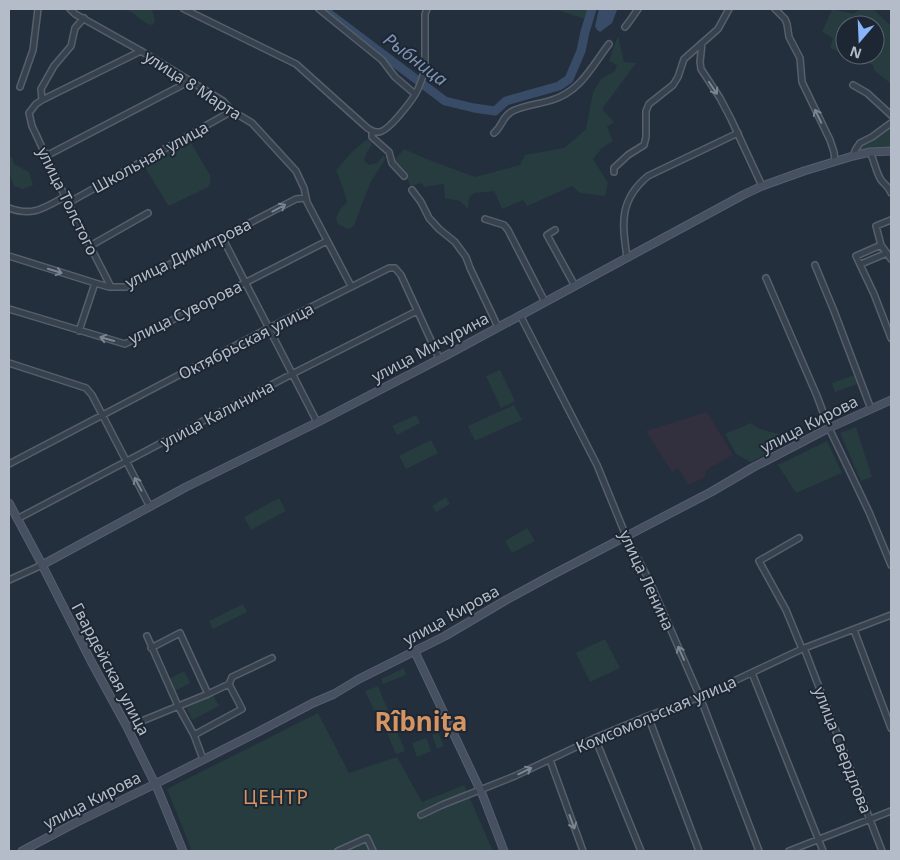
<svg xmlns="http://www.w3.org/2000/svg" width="900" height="860" viewBox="0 0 900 860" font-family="'Noto Sans',sans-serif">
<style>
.medical{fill:#32303f}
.green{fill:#263c3f}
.water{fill:#394c67}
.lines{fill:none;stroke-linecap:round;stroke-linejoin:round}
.river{stroke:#394c67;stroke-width:9}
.street-casing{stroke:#565f6c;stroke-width:8}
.secondary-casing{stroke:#565f6c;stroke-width:9}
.street{stroke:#38414e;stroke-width:5}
.secondary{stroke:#465061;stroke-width:7}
.oneway{stroke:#7c8592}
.labels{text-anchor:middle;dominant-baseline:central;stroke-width:4;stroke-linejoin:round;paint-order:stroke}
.street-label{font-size:16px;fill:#b4bcc9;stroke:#1d2633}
.water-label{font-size:18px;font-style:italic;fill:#7c92b1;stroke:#1d2633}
.quarter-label{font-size:19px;letter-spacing:1px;fill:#d59563;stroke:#1d2633}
.town-label{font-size:26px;font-weight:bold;fill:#d59563;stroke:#1d2633}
</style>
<rect width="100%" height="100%" fill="#242f3e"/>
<path class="medical" d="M707,412L733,455L706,470L705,477L689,485L678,468L672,472L646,431Z"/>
<path class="green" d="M113,9H152L155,21L153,25C141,24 136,12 126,10C122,9 118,10 113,9Z
M554,9H589L585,19Z
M832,9L853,14L861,9H873L891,26V84L874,70L873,65L848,55H875V25H845V54L830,48L833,38L822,32Z
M618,36L624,62L636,63L602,109L614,122L607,127L613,141L602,148L593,159L608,183L605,196L580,193L572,186L527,206L523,200L502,209L494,191L474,193L469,198L468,209L460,201L445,198L444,184L424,187L422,183L411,186L403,171L393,162L404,149L424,158L475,177L520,165L525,155L564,148L574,140L586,129L593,92L601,79L615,71L617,65L609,61L614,46Z
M891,127V148H871L859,151V148L862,144Z
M366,140L371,142L372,145L366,154L364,161L369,165L377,163L384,155L385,160L371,181L354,225L351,228L347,229L338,224L336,218L341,208L347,202L344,191L336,170L352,152Z
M190,141L210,175C211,180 211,183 208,187L171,205H168L143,164Z
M9,154L12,158L14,164L29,172L33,185L23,189L14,186L9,172Z
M500,370L515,401L501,408L486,376Z
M854,375L857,384L835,392L832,383Z
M514,405L522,420L475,441L468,426Z
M416,415L420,423L397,435L392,426Z
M751,423C759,431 772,432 783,435L788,443L751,462L736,454L725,434Z
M856,427L872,477L861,481L840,433Z
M431,440L438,453L406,469L399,456Z
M827,441L842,473L796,493L778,465Z
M446,497L450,504L436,512L432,506Z
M279,498L286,511L251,530L244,517Z
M527,528L535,541L512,553L505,541Z
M243,604L247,612L213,629L209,621Z
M605,639L620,668L590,682L576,653Z
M404,668L406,675L383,684L381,679Z
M184,671L190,683L175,691L169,679Z
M378,686L389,713L378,718L365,691Z
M212,693L219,706L192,720L186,707Z
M318,713L349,773L397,757L422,802L464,785L493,851H192L167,789Z
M394,724L405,751L396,754L385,728Z
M438,733L444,746L437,749L432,735Z
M426,738L431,751L417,757L412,743Z"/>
<path class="water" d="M599,9H617V10L612,23L600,32L597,30L595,26Z"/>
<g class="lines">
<path class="river" d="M323,9L445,101L474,108L495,111L506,101L559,86L569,79L581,51L585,32L592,9"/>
<g class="street-casing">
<path id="street" d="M70,9L75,14L141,51L223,101L232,111L252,123L296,171L304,188L307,202L351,286
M184,9L296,64L364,125C367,128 373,132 378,132C388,133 414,98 418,89C421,82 424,74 425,67V14L427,9
M319,9L382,60L395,77L415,94
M775,9L785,19L787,24L789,37L800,58L802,82L830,140L834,152L835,161
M625,27L629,22L638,9
M702,43L700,62L701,69L720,98L731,119L762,186
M853,85L867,93L891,115
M20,87L33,50L38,9
M42,100L41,89L54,66L71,46L75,28L84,18
M372,131V137L389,152L392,163L404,176
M494,133C502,127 502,117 511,112C520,106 540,104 552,100C581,91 592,66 609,44
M870,152C874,160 876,172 881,180C885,185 889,187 891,193
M46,156L190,81
M853,156L856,149L860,143L872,137L891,123
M614,172V168L628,155L644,145L646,137V111L649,104L673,85L678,77L684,59L718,29L729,9
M412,190L421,202L429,218L439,229L455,242L466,257L470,268L498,327
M68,203L232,111
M9,208C33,217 44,208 66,196
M485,219L504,225L508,230L545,302
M555,230L547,235L575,286
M222,237L317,422
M881,245L876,226L891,220
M90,246L148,213
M9,256L95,283L109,287H126L296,199L306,198
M627,257C622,223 619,200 648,176L738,133
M891,259L881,245L856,256L874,294L891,338
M861,264L887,253
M815,265L834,311L871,409
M766,278L817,396L829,428L869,512L891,565
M111,287L68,203L32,126L29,113L36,104L42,100L141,51
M9,309L125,344L327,241
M520,315L597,465L626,536L650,582L700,697L759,851
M79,331L95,283
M9,363L86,388L92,395L150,507
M9,464L269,328L389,268H395L401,275L439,358
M17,519L292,374L417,311
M799,538L759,561L786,610L802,649
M9,580L42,565
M854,630L891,728
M147,636L178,706L194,735L203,759
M151,648L180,633L208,694
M804,648L882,851
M752,673L823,851
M648,716L699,851
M132,725L208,694L229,684
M194,735L242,709L229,684L232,677L272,658
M595,738L641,851
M550,760L583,851
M421,815L442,805L515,776L595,738L648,716L700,697L802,649L891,615
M338,851L367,838L373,851
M789,851L891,811"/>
</g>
<g class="secondary-casing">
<path id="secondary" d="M9,503L38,557L91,661L127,727L158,790L183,851
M42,565L186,487L320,421L447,355L743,195L762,186L804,171L853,156L870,152L891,151
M415,652L483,796L504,851
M22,851L75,823L155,784L256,733L313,703L334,694L359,679L445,636L506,600L552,575L711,492L752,468L829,428L891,400"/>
</g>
<use href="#street" class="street"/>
<use href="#secondary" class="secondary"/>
</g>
<defs><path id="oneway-shaft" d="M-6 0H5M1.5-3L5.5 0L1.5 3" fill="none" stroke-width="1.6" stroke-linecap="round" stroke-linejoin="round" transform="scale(1.25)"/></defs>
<g class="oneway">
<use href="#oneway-shaft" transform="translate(713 88) rotate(56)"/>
<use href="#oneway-shaft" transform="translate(818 116) rotate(-116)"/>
<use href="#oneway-shaft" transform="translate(279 208) rotate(-28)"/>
<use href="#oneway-shaft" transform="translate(55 271) rotate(17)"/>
<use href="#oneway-shaft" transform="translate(107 339) rotate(-164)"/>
<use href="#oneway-shaft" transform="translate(138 484) rotate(-118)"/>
<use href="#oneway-shaft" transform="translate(681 653) rotate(-114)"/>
<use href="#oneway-shaft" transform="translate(525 771) rotate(-26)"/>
<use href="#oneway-shaft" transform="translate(572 822) rotate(70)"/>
</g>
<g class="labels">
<g class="street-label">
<text transform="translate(193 85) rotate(33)">улица 8 Марта</text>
<text transform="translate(150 157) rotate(-29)">Школьная улица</text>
<text transform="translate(68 201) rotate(64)">улица Толстого</text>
<text transform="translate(188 253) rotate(-26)">улица Димитрова</text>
<text transform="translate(185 312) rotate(-26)">улица Суворова</text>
<text transform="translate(246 341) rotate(-27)">Октябрьская улица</text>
<text transform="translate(430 347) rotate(-28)">улица Мичурина</text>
<text transform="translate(217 414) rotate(-28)">улица Калинина</text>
<text transform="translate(809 424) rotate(-27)">улица Кирова</text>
<text transform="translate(647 580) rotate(65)">улица Ленина</text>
<text transform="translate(451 615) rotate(-29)">улица Кирова</text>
<text transform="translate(111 669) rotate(62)">Гвардейская улица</text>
<text transform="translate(656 714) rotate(-23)">Комсомольская улица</text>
<text transform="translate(843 750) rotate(69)">улица Свердлова</text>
<text transform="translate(92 800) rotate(-27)">улица Кирова</text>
</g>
<g class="water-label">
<text transform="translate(416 59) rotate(37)">Рыбница</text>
</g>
<g class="quarter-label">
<text x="276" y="797">ЦЕНТР</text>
</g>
<g class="town-label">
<text x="421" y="721">Rîbnița</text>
</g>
</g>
<rect width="900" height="860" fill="none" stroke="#b4bcc9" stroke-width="20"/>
<g transform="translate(860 40) rotate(199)"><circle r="24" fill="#1d2633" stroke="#59626f"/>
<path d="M0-4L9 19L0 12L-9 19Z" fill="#8ab4f8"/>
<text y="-8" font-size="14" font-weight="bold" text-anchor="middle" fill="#b4bcc9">N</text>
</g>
</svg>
